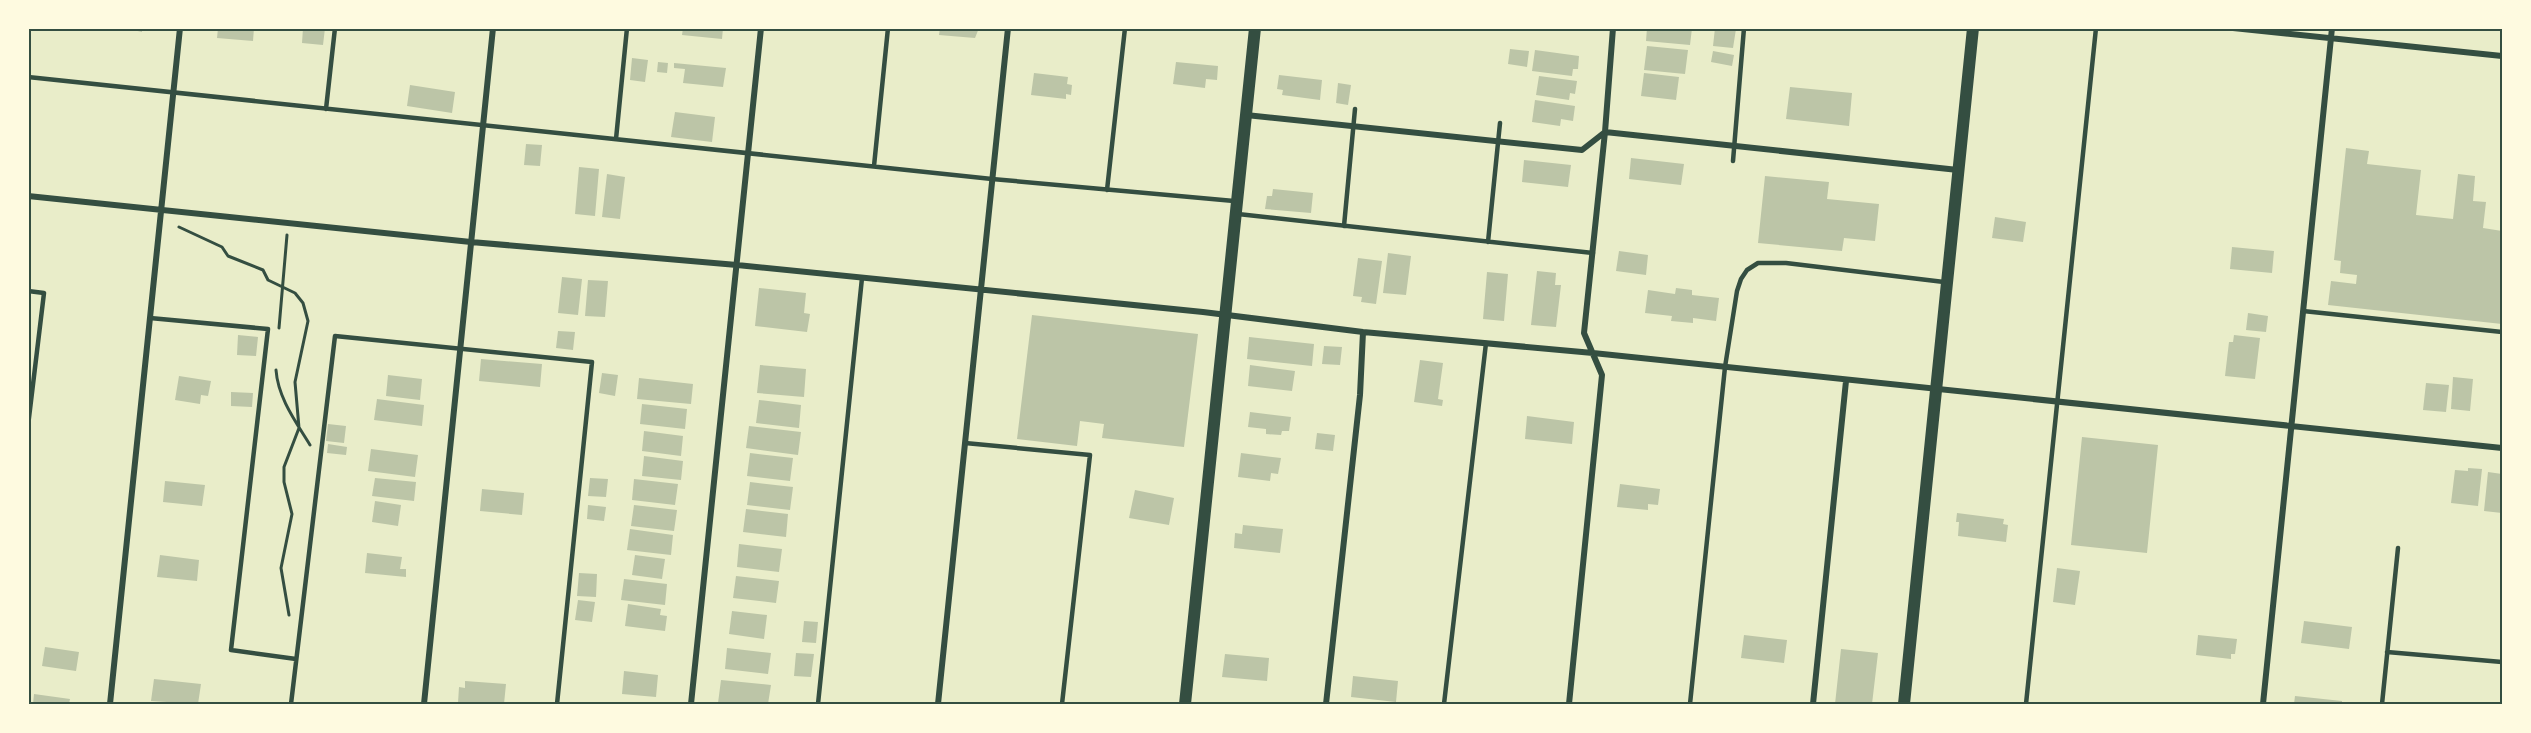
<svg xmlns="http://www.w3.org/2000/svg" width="2531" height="733" viewBox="0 0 2531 733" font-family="Poppins,sans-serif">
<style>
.building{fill:#bcc5a7}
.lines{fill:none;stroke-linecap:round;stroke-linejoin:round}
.path{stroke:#344e41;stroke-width:3}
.service{stroke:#344e41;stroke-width:4.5}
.minor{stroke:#344e41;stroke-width:6}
.secondary{stroke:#344e41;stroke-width:12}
.neatline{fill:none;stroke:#344e41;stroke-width:2}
</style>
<rect width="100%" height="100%" fill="#e9edc9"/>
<path class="building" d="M124,28H142V32Z
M218,28H254L253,41L217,38Z
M303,28H325L323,45L302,43Z
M683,28H723L722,39L682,35Z
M940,28H979L975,38L939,35Z
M1647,28H1692L1690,45L1646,41Z
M1715,28L1736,29L1733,48L1713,46Z
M1647,46L1688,50L1685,74L1644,70Z
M1510,49L1529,51L1527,67L1508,64Z
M1535,50L1579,56L1578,69H1573L1572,76L1532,71Z
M1713,51L1734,55L1732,66L1711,62Z
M632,58L648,60L645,82L630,80Z
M658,62L668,63L667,73L657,72Z
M1176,62L1218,66L1217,80L1206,79L1205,88L1173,84Z
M674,63L726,68L723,87L683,83L685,69L674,68Z
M1034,73L1068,77L1067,84L1072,85L1071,95L1066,94V99L1031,95Z
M1644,73L1679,77L1676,100L1641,96Z
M1279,75L1322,80L1320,100L1282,95L1283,90L1277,89Z
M1539,76L1577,81L1575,94L1570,93L1569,100L1536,95Z
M1338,83L1351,85L1348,105L1336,103Z
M410,85L455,92L452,113L407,106Z
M1790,87L1852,93L1849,126L1786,119Z
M1535,100L1575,106L1573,121L1561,119L1560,126L1532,122Z
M675,112L715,117L712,142L671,137Z
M526,144L542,145L540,166L524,165Z
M2346,148L2369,151L2367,164L2421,170L2416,215L2453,219L2458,174L2475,176L2473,201L2486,202L2483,228L2502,231V324L2328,305L2331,281L2356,284L2357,275L2340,273L2341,261L2334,260Z
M1631,158L1684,164L1681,185L1629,179Z
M1524,160L1571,165L1568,187L1522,182Z
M579,167L599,169L595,216L575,214Z
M607,174L625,177L620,219L602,217Z
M1765,176L1829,182L1827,199L1879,204L1875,241L1844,238L1842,251L1758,243Z
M1273,189L1313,193L1311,213L1265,209L1267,196H1272Z
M1995,217L2026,222L2023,242L1992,238Z
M2232,247L2274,251L2272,273L2230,269Z
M1619,251L1648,255L1646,275L1616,271Z
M1388,253L1411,256L1406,295L1383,293Z
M1358,258L1382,261L1376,304L1361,302L1362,297L1353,296Z
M1537,271L1556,273L1555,285H1561L1556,327L1531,325Z
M1487,272L1508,274L1504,321L1483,319Z
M562,277L582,279L578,315L558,313Z
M588,280L608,281L605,317L585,316Z
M759,288L806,293L804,313L810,314L807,332L755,326Z
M1676,288L1692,290V295L1719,298L1716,321L1693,318V323L1671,321L1672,316L1645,313L1648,290L1675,294Z
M2248,313L2268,316L2266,332L2246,330Z
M1032,315L1198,334L1184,447L1102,438L1104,424L1080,421L1077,446L1017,439Z
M558,331L575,332L573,350L556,348Z
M238,335L258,337L256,356L237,355Z
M2234,335L2260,338L2255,379L2225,376L2229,342H2233Z
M1249,337L1314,344L1312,366L1247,359Z
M1324,346L1342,347L1340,365L1322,364Z
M481,359L542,364L540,387L479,381Z
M1420,360L1443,363L1438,399L1443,400L1442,406L1414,402Z
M760,365L806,369L804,397L757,393Z
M1250,365L1295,371L1292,391L1248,386Z
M602,373L618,375L615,396L599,393Z
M388,375L422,379L420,400L386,396Z
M179,376L211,381L208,396L201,395L200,404L175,400Z
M2453,377L2473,379L2470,411L2451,409Z
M639,378L693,384L691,404L637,399Z
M2426,383L2449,385L2446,412L2423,410Z
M231,392L253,393L252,407L231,406Z
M377,399L424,405L422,426L374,420Z
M759,400L801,405L799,428L756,423Z
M642,404L687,409L685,429L640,424Z
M1250,412L1291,417L1289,431H1282L1281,435L1266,434V429L1248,427Z
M1527,416L1574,422L1572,444L1525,439Z
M328,424L346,426L344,443L326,441Z
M749,426L801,432L798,455L746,448Z
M644,431L683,436L681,456L642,451Z
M1317,433L1335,435L1333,451L1315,449Z
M2082,437L2158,445L2147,553L2071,545Z
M328,444L347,447L346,455L327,453Z
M371,449L418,455L415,477L368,471Z
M750,453L793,458L790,481L747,476Z
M1241,453L1281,458L1278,474L1271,473L1270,481L1238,477Z
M644,456L683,461L681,480L642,476Z
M2468,468L2482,469L2478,506L2451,503L2455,470L2468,471Z
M2488,472L2502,474V513L2484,511Z
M375,478L416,482L414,501L372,496Z
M590,478L608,479L606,497L588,496Z
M634,479L678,484L675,505L632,500Z
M165,481L205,485L202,506L163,502Z
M750,482L793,487L790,510L747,505Z
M1620,484L1660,489L1658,505L1648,504V510L1617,507Z
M482,489L524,493L522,515L480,511Z
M1135,490L1174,498L1169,525L1129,518Z
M375,501L401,505L398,526L372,522Z
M588,505L606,507L604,521L587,519Z
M634,505L677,510L674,531L631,526Z
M746,509L788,514L786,537L743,532Z
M1957,513L2004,519L2003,524L2008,525L2006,542L1958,536L1959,522H1956Z
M1243,525L1283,529L1280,553L1234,548L1235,533L1242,534Z
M630,529L673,535L671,555L627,550Z
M739,544L782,549L779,572L737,567Z
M367,553L402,557L400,569H406V577L365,573Z
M160,555L199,560L197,581L157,577Z
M635,555L665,559L662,579L632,575Z
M2057,568L2080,571L2075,605L2053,602Z
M579,573L597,574L596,597L577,596Z
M736,576L779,581L776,603L733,598Z
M624,579L667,584L665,605L621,600Z
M578,600L595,602L592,622L575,620Z
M628,604L661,609L660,615L667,616L665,631L625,626Z
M732,611L767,615L764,639L729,634Z
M804,621L818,622L816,643L802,642Z
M2304,621L2352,627L2349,649L2301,643Z
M1744,635L1787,640L1784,663L1741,658Z
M2198,635L2237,639L2235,654H2231V659L2196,655Z
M45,647L79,652L76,671L42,666Z
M727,648L771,653L768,674L725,669Z
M1841,649L1878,653L1872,704H1835Z
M796,653L814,654L811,677L794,676Z
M1225,654L1269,658L1267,681L1222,677Z
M624,671L658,675L656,697L622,694Z
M1353,676L1398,681L1396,702L1351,697Z
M154,679L201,684L198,704L151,701Z
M721,680L771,685L768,704L718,703Z
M465,681L506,684L504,704L458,703L459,687L465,688Z
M34,694L70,699L69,704H33Z
M2295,696L2342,701V704H2294Z"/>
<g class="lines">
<path class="path" d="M179,227L222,247L228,256L263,270L268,280L295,293L303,303L308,321L295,382L299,428L284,467V482L292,514L281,568L289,615
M279,328L287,235
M276,370C278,398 296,422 310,445"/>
<path class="service" d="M28,77L992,179L1234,201
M326,109L335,28
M616,139L627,28
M1733,161L1744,28
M874,166L888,28
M1107,190L1125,28
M1238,214L1593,253
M1344,226L1355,109
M1488,242L1500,123
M28,291L44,293L28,426
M2303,311L2502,332
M150,318L268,329L231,650L296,659
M965,443L1090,455L1062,704
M2387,652L2502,662
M291,704L335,336L592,362L557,704
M818,704L862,278
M1444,704L1486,343
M1690,704L1725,367L1737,291L1741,279L1747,270L1758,263H1786L1944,282
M2026,704L2096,28
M2382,704L2398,548"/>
<path class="minor" d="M2233,28L2502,56
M1246,115L1582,150L1605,132L1958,170
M28,196L471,242L737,265L1203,312L1363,332L1593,353L2502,448
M110,704L180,28
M424,704L493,28
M691,704L761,28
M938,704L1008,28
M1326,704L1360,395L1363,332
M1569,704L1602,375L1584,333L1605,132L1613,28
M1813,704L1846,381
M2263,704L2332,28"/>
<path class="secondary" d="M1185,704L1255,28
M1904,704L1973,28"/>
</g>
<rect width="2531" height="733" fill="none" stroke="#fefae0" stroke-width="60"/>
<rect x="30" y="30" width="2471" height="673" class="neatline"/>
</svg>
